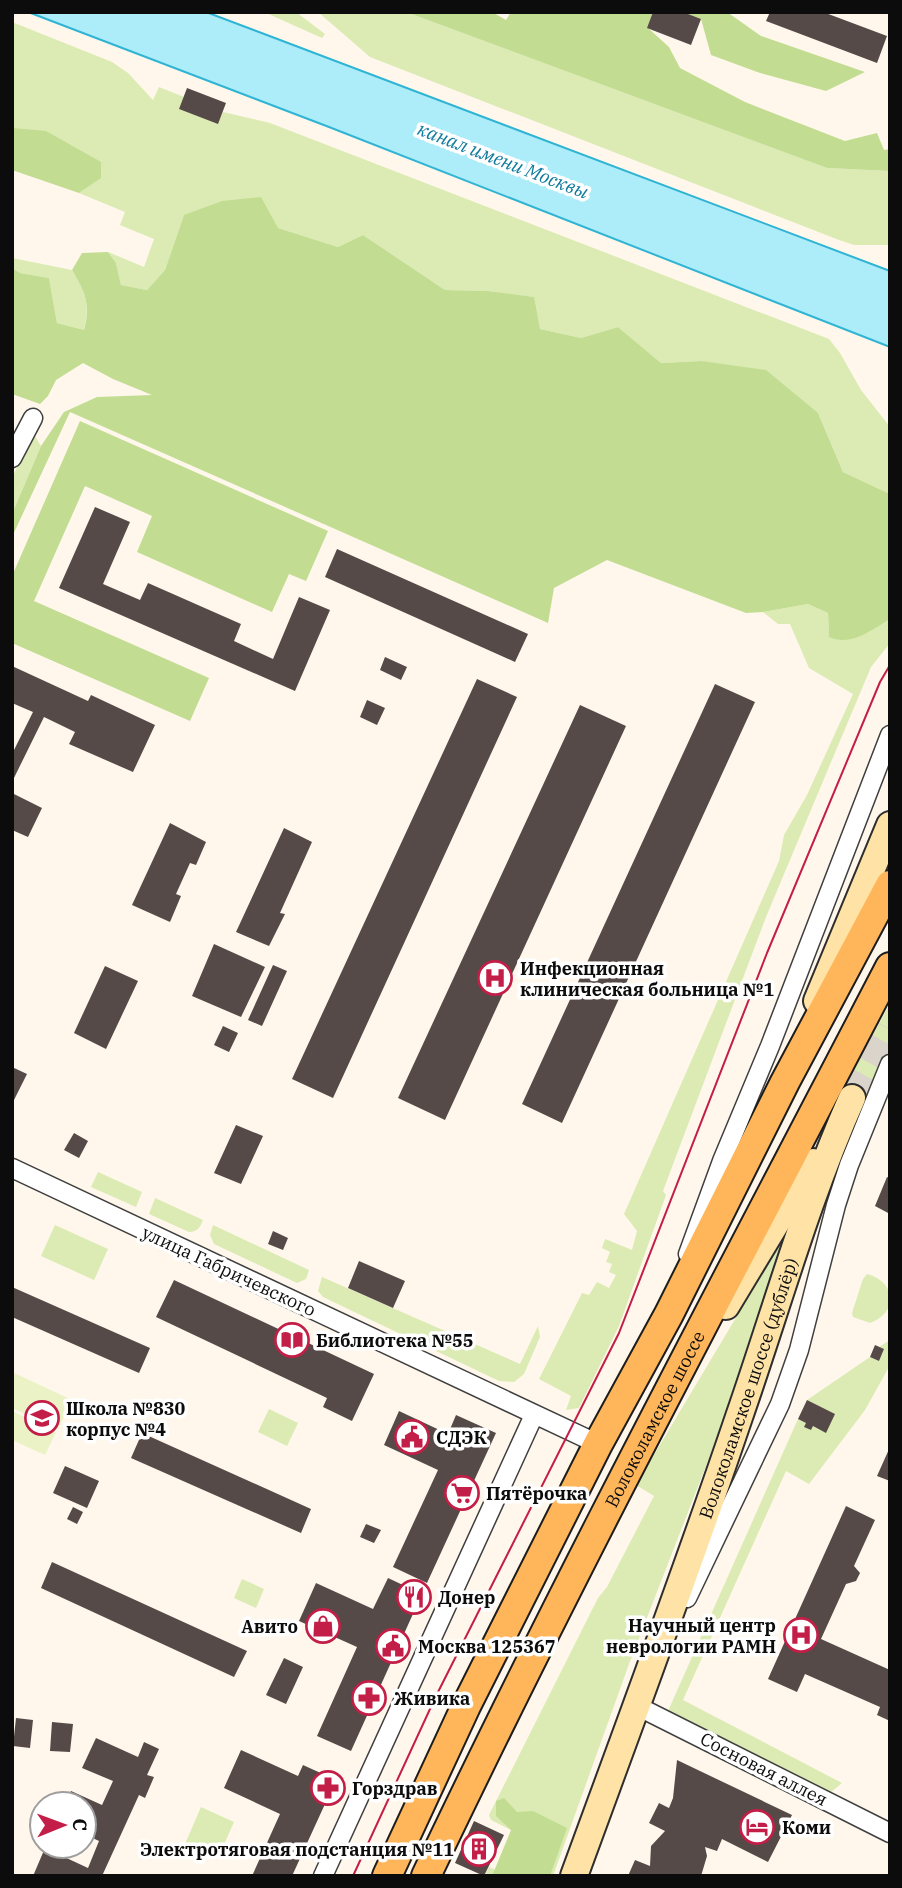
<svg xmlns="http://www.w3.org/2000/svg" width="902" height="1888" viewBox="0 0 902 1888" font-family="'IBM Plex Serif',serif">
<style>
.green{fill:#dbebb3}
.forest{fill:#c2dd92}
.pitch{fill:#ebf2c6}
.water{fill:#adecf9;stroke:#30b4d4;stroke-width:2}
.building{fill:#554a48}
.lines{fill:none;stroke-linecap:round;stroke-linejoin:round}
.secondary-tunnel{stroke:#dbd4ca;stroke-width:26;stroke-dasharray:26 13;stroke-linecap:butt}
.street-casing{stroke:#3f3f3f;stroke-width:21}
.secondary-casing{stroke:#2e2e2e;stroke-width:30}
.primary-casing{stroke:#1d1d1d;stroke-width:32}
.street{stroke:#fff;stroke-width:18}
.secondary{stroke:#ffe3a6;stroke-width:26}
.primary{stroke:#ffb65b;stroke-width:28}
.tram{stroke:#c31e47;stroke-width:2}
.labels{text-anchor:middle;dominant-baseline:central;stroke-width:7;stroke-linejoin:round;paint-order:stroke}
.poi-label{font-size:18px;font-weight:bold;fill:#0c0c0c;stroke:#fff;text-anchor:start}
.street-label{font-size:18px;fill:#0c0c0c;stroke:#fff}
.water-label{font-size:19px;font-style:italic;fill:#107b9d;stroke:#fff}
</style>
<rect width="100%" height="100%" fill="#fff7eb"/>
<path class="green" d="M264,12H296L325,34L322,38Z
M318,12H406L827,168L890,171V245H854L839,240L370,57Z
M12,22L112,62L128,73L153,100L159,87L184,97L179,109L218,123L223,112L270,123L829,339L840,353L861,390L890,427V494L843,472L818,413L701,361L661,363L618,327L581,338L540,329L533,297L488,291L445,290L363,235L338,247L278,228L184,215L165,270L147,290L121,285L116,263L108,252L144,267L154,239L120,225L125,212L79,193L100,178L12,128Z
M12,258L72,270C86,294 90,302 84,330L57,323L49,278L20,273L12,268Z
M35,436L41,446L12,514V478L31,438Z
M808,604L828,613L829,637H857L890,619V643L871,667L766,917L663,1191L666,1195L619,1326L579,1408L566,1410L571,1396L539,1379L582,1293L589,1295L597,1282L609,1288L616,1275L609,1272L612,1264L606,1262L610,1252L602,1248L605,1239L632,1250L637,1231L624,1214L779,861L784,835L807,795L853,694L809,668L790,624H778L763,612Z
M890,1003V1043L867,1100L844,1089Z
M98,1172L142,1192L136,1207L91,1187Z
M155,1198L203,1220C200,1228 197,1232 189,1232L149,1214Z
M55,1225L108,1249L94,1280L41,1256Z
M213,1225L309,1270L306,1279L297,1283L214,1244L210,1235Z
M786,1234L742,1373L629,1664L553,1876H485L489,1867L507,1875L525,1837L491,1820L489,1815L598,1598L607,1587L654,1496L636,1485Z
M867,1274C897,1282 898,1313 870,1323L853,1317L852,1313L863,1279Z
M322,1277L520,1364L538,1326L540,1337L524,1374L514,1382L499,1381L323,1297L318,1291Z
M890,1340V1365L865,1410L809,1484L786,1471L683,1700L842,1783L830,1793L668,1711L798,1419L806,1423L805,1427L811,1430L813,1426L825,1432L834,1414L807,1400L870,1357L879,1361L884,1349L879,1347Z
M269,1409L298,1423L287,1446L258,1432Z
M242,1579L264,1589L256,1608L234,1598Z
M201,1807L234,1822L218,1858L185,1844Z"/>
<path class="forest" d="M406,12H492L506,20L511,12H653L648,28L669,47L680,68L745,102L845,141L877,133L884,150L890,149V171L827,168Z
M683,12H727L761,36L865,72L826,91L760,73L711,55L701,19Z
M12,128L46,131L101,162V178L79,193L12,170Z
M261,197L278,228L338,247L363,235L445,290L488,291L534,297L540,329L581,338L618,327L661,363L701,361L766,370L818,413L843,472L890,494V619C871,630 851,647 829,637L828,613L808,604L763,612L746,613L607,560L554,588L548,623L70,412L12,537V514L41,446L64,412L97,397L152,395L113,379L83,363L56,380L48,396L40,404L12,394V268L20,273L49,278L57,323L84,330C91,304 85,292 72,270L82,253L108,252L116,263L121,285L147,290L165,270L184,215L222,201Z
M80,421L328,531L306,581L289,574L272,612L137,552L152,516L85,486L34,601L209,678L190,721L12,643V576Z
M504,1798L517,1812L533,1811L567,1828L550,1876H492L511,1830L496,1816V1801Z"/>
<path class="pitch" d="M12,1372L72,1400L58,1429L12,1408Z
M12,1411L56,1432L45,1455L12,1440Z"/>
<path class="water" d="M28,12H206L890,271V347L329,127Z"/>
<path class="building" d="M653,12H683L701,19L691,45L647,28Z
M770,12H823L887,36L877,63L766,21Z
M187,88L226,103L218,124L179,109Z
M95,507L130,522L103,584L140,600L148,583L241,624L234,641L273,659L299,597L330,610L295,691L59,588Z
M337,549L528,634L515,662L325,577Z
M385,657L407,667L401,680L380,670Z
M12,666L88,701L91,695L155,725L133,772L69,744L75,732L44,717L12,782V754L33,712L12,703Z
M477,679L517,697L333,1098L292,1079Z
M715,684L755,702L562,1123L522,1104Z
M367,700L385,708L377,725L360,717Z
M580,705L626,726L445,1120L398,1098Z
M12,793L42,808L28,837L12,830Z
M170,823L206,842L196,865L190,863L176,894L181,896L170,922L132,905Z
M284,828L312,842L280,913L285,914L269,946L236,932Z
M214,944L265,967L241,1017L192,996Z
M273,965L287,971L262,1026L248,1020Z
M105,966L138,981L106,1049L74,1033Z
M223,1026L238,1033L229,1052L214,1045Z
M12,1067L27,1074L12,1104Z
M236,1125L263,1136L241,1184L214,1173Z
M74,1133L88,1141L79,1158L64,1150Z
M887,1177L890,1178V1214L875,1206Z
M273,1231L288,1238L283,1250L268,1244Z
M359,1261L405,1281L393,1308L348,1288Z
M174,1280L374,1374L352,1421L323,1407L327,1398L156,1317Z
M12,1287L150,1348L139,1373L12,1317Z
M875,1345L884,1349L879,1361L870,1357Z
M807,1400L835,1414L826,1433L813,1426L811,1430L804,1427L806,1423L798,1419Z
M399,1411L448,1434L456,1415L496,1433L427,1583L393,1567L438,1470L384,1445Z
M142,1433L311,1509L301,1533L131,1458Z
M890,1447V1481L877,1476Z
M65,1466L99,1481L87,1508L53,1493Z
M846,1506L875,1520L854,1566L860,1573L856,1581L846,1584L821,1639L890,1670V1721L877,1715L880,1707L805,1674L797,1692L768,1679Z
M73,1507L83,1512L77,1524L67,1519Z
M366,1524L381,1530L374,1543L360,1537Z
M52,1562L247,1651L234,1677L41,1588Z
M388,1578L422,1594L351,1751L317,1736L357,1647L299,1621L316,1583L373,1609Z
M284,1658L303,1667L286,1704L266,1695Z
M16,1718L33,1720L30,1748L13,1746Z
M52,1722L73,1724L70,1752L50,1751Z
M96,1738L138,1757L144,1742L159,1749L147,1775L154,1777L145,1798L139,1795L102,1876H33L45,1848L88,1868L99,1841L84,1834V1804H65L71,1791L102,1805L113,1781L82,1768Z
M241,1750L298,1776L303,1765L336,1780L292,1876H252L280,1814L224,1788Z
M677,1760L792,1815L768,1862L722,1839L717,1851L705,1847L707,1856L701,1876H628L635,1860L650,1866L651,1846L665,1831L649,1823L659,1803L669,1808L673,1798Z
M474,1821L504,1835L484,1876L455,1863Z"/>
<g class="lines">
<path class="secondary-tunnel" d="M852,1098L890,1029"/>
<g class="street-casing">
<path id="street" d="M12,458L33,418
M12,1168L598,1444
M688,1254L722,1161L770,1046L890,735
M687,1598L780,1404L799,1350L836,1205L849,1165L890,1064
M637,1706L890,1833
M323,1876L534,1415"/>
</g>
<g class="secondary-casing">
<g id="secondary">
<path d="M817,1001L890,825"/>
<path d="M726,1306L813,1162"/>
<path id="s1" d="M574,1876C630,1723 687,1571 739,1417C776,1311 806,1201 852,1098"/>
</g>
</g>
<g class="primary-casing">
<g id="primary">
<path d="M387,1876L466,1706L598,1444L669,1314L785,1082L890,885"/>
<path id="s2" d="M426,1876C572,1569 733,1269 890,967"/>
</g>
</g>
<use href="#street" class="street"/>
<use href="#secondary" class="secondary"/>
<use href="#primary" class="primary"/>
<path class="tram" d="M353,1876L436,1696L619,1333L767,953L880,682L890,665"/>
</g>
<defs>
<g id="hospital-ring" transform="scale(1.75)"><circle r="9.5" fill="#fff" stroke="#c31e47" stroke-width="1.5"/><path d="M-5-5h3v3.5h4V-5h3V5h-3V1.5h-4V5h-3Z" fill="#c31e47"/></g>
<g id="library-ring" transform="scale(1.75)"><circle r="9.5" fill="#fff" stroke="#c31e47" stroke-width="1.5"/><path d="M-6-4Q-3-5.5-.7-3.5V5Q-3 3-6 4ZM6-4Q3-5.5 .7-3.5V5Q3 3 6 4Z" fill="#c31e47"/></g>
<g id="school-ring" transform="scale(1.75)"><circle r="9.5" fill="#fff" stroke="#c31e47" stroke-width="1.5"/><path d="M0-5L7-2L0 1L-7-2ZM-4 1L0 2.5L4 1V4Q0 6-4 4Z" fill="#c31e47"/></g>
<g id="civic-ring" transform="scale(1.75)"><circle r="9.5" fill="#fff" stroke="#c31e47" stroke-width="1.5"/><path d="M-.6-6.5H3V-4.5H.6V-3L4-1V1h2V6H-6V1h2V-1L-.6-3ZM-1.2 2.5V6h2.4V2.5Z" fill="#c31e47"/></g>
<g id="supermarket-ring" transform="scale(1.75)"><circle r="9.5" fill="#fff" stroke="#c31e47" stroke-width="1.5"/><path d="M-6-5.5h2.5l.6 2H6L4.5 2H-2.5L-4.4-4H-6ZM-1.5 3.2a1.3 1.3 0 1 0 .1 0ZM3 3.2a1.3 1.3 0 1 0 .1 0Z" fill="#c31e47"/></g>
<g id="restaurant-ring" transform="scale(1.75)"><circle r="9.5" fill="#fff" stroke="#c31e47" stroke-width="1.5"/><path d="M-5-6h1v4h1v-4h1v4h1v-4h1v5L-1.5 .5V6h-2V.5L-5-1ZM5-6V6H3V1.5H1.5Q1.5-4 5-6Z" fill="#c31e47"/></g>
<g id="shop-ring" transform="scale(1.75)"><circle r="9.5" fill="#fff" stroke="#c31e47" stroke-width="1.5"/><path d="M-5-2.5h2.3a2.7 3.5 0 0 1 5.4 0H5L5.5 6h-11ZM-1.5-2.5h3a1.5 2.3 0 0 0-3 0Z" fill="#c31e47"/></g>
<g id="pharmacy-ring" transform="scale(1.75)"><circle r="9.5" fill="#fff" stroke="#c31e47" stroke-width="1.5"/><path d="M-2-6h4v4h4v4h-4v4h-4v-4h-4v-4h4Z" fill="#c31e47"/></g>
<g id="hotel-ring" transform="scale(1.75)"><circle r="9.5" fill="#fff" stroke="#c31e47" stroke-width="1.5"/><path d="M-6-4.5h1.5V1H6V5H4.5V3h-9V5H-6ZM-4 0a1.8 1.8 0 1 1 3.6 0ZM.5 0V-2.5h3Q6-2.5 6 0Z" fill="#c31e47"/></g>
<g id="building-ring" transform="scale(1.75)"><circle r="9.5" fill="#fff" stroke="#c31e47" stroke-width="1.5"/><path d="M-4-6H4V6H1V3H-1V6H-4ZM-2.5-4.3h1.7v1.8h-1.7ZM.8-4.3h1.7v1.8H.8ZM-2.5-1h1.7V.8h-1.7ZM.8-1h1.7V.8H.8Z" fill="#c31e47"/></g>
</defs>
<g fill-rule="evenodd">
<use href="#hospital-ring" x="495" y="978"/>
<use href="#library-ring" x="292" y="1340"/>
<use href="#school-ring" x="42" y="1418"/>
<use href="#civic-ring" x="412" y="1437"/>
<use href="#supermarket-ring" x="462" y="1493"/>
<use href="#restaurant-ring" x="414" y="1597"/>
<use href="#shop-ring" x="323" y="1626"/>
<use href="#hospital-ring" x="801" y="1635"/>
<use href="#civic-ring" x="393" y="1646"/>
<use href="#pharmacy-ring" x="369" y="1698"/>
<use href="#pharmacy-ring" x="328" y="1788"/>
<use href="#hotel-ring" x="757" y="1827"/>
<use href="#building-ring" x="479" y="1849"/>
</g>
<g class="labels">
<g class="poi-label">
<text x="520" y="968">Инфекционная<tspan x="520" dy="21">клиническая больница №1</tspan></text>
<text x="316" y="1340">Библиотека №55</text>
<text x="66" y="1408">Школа №830<tspan x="66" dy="21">корпус №4</tspan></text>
<text x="436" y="1437">СДЭК</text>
<text x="486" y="1493">Пятёрочка</text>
<text x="438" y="1597">Донер</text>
<text x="776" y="1625" text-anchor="end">Научный центр<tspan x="776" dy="21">неврологии РАМН</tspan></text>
<text x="298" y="1626" text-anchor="end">Авито</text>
<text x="418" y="1646">Москва 125367</text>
<text x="394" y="1698">Живика</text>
<text x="352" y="1788">Горздрав</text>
<text x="782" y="1827">Коми</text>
<text x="454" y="1849" text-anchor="end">Электротяговая подстанция №11</text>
</g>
<g class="street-label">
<text transform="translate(229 1271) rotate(25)">улица Габричевского</text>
<text stroke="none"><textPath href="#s1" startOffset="518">Волоколамское шоссе (дублёр)</textPath></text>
<text stroke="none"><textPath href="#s2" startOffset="511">Волоколамское шоссе</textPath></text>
<text transform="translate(764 1769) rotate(27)">Сосновая аллея</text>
</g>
<g class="water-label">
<text transform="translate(503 160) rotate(21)">канал имени Москвы</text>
</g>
</g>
<rect width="902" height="1888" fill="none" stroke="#0c0c0c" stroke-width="28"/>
<g transform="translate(63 1825) rotate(89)"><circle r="33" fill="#ffffff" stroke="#9e9e9e" stroke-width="2"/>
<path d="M0-5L12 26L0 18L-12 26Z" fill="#c31e47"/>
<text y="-10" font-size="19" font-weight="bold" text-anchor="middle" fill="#0c0c0c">С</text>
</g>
</svg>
